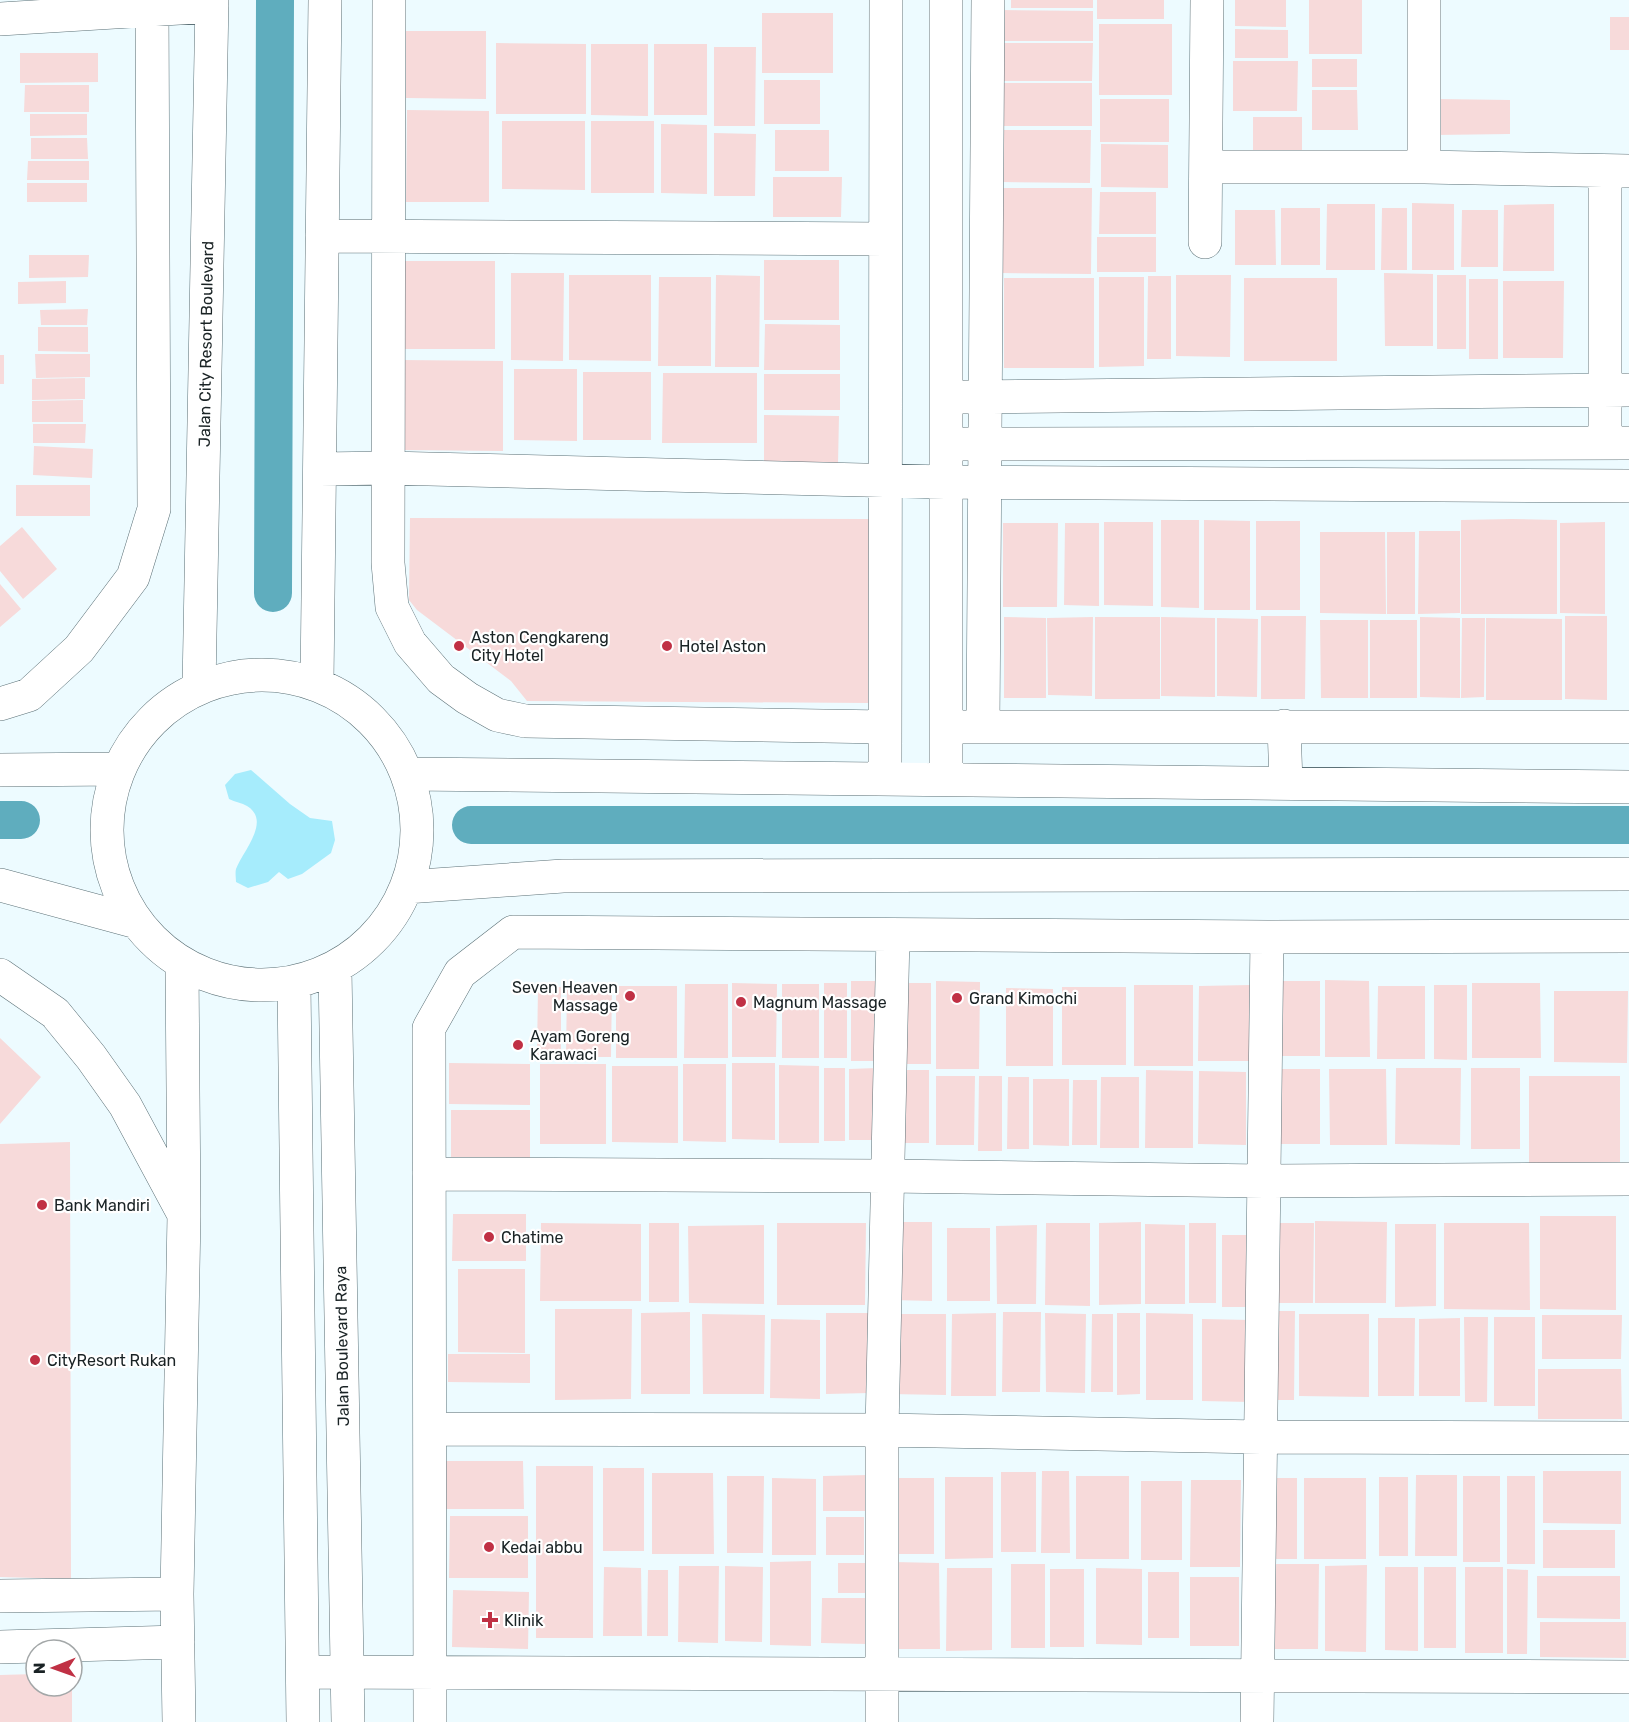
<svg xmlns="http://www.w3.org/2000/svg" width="1629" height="1722" viewBox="0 0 1629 1722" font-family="Rubik,sans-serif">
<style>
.green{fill:#a6ecfc}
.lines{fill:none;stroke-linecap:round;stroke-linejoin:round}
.canal{stroke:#5fadbe;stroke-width:38}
.building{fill:#f7dada}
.minor-casing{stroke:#5c7177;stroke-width:34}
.minor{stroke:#fff;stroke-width:33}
.poi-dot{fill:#c03044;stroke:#fff;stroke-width:2}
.labels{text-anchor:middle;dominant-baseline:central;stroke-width:4.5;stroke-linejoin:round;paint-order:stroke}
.street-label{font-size:16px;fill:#1a2325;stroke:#fff}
.poi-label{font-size:16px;fill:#1a2325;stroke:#fff;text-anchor:start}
</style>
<rect width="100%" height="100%" fill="#edfbff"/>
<path class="green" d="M251,770L290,804L310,818L332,821L335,840L331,853L302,874L288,879L279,872L268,882L248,888L236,882C236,878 235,873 236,869C242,852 272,821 247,806C242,803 235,802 229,799L225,785L235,774Z"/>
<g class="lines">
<path class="canal" d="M273,593L275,0
M0,820H21
M471,825H1629"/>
</g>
<path class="building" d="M1011,0H1093V8H1011Z
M1097,0H1164V19H1097Z
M1235,0H1286V27L1235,26Z
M1309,0H1362V54H1309Z
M1001,10L1093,11V41H1001Z
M762,13H833V73H762Z
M1610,17H1629V50H1610Z
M1099,24H1172V95H1099Z
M1235,29L1288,30V58H1235Z
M406,31H486V99L406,98Z
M496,43L586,44V114H496Z
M1004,43H1093L1092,81H1004Z
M591,44H648V116L591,115Z
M654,44H707V115H654Z
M714,47H756L755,126H714Z
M20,53H98V82L20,83Z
M1312,59H1357V87H1312Z
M1233,61H1298L1297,111H1233Z
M764,80H820V124H764Z
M997,83H1092V126H997Z
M25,85H89V112H24Z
M1312,90H1357L1358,130H1312Z
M1100,99H1169V142H1100Z
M1436,99L1510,100V134L1435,135Z
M407,110L489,111V202H406Z
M30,114H87V135L30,136Z
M1253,117H1302V151H1253Z
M502,121H585V190L502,189Z
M591,121H654V193H591Z
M661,124L707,125V194L661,193Z
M775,130H829V171H775Z
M1001,130H1091L1090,183L1001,182Z
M714,133L756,134L755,196H714Z
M31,138H87L88,159H31Z
M1101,144L1168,145V188L1101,187Z
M28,161H89V180H27Z
M773,177H842L841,217H773Z
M27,183H87V202H27Z
M1001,188H1092L1091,274L1001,273Z
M1100,192H1156V234H1099Z
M1412,203L1454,204V270H1412Z
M1327,204H1375V270H1326Z
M1554,204V271H1503L1504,205Z
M1281,208H1320V265H1281Z
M1382,208H1407V270H1381Z
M1235,210H1275L1276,265H1235Z
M1462,210H1498V267H1461Z
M1097,237H1156V272H1097Z
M29,255H89L88,277L29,278Z
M764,260H839V320H764Z
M404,261H495V349H403Z
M511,273H564L563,361L511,360Z
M1384,273L1433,274V346H1385Z
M569,275H651V361L569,360Z
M716,275L760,276L759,367H715Z
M1176,275H1231L1230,357L1176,356Z
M1437,275H1466V349H1437Z
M1148,276H1171V359H1147Z
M659,277H711V366H658Z
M1099,277H1144V366L1099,367Z
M1004,278H1094V368H1004Z
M1244,278H1337V361H1244Z
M1469,279H1498V359H1469Z
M66,281V303L18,304V282Z
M1503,281H1564L1563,358H1503Z
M88,309L87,325H41L40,310Z
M765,324L840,325V370H764Z
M38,327H88V352L38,351Z
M35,354H90V377L36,378Z
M0,355H4V384H0Z
M401,360L503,361V451L401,450Z
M514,369H577V441L514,440Z
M583,372H651V440H583Z
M663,373H757V443H662Z
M764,374H840V410H764Z
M85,378V399L32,400V379Z
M83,400V422H32V401Z
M764,415L839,416L838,464L764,465Z
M33,424H86L85,443H33Z
M34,446L93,449L92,478L33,475Z
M16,485H90V516H16Z
M410,518L869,519V703L527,701L511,681L417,610L409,600Z
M1512,519L1557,520V614H1461V520Z
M1161,520H1199V608L1161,607Z
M1204,520L1250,521V610H1204Z
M1256,521H1300V610H1256Z
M1104,522H1153V606L1104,605Z
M1605,522V614L1560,613V523Z
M1003,523H1058L1057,607H1003Z
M1065,523H1099V606L1064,605Z
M22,527L57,569L23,599L0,571V546Z
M1419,531H1460V613L1418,614Z
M1320,532H1385L1386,614L1320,613Z
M1387,532H1415V614H1387Z
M0,584L21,609L0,627Z
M1261,616H1306L1305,699H1261Z
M1565,616H1607V700L1565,699Z
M1004,617L1046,618V698H1004Z
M1093,617L1092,696L1048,695L1047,618Z
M1095,617H1160V699H1095Z
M1161,617L1215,618V697L1161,696Z
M1420,617L1460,618V698L1420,697Z
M1217,618L1258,619L1257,697L1217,696Z
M1462,618H1485L1484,697L1461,698Z
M1486,618L1562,619V700H1486Z
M1320,620H1368V698H1321Z
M1370,620H1417V698H1370Z
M1325,980L1369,981L1370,1057H1325Z
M851,981H880V1061H851Z
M936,981L980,982L979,1069H936Z
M1269,981H1320V1056H1269Z
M732,983L777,984L776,1057H732Z
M824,983H847V1058H824Z
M900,983H931V1064H899Z
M1472,983H1540L1541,1058H1472Z
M567,984H612L611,1057H566Z
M685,984H728V1058H684Z
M782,984H819V1058H782Z
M1134,985H1193V1066H1134Z
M1250,985V1061H1198L1199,986Z
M1434,985H1467V1060L1434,1059Z
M616,986H677V1058H616Z
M1378,986H1425V1059H1377Z
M538,987H561V1055H537Z
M1062,987H1126V1065H1062Z
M1006,988L1053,989V1066H1006Z
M1554,991H1628L1627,1063L1554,1062Z
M0,1038L41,1077L0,1124Z
M449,1063L530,1064V1105L449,1104Z
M732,1063H775V1140L732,1139Z
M540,1064H606V1144H540Z
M683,1064H726V1142L683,1141Z
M779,1065L819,1066V1143H779Z
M612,1066H678V1143L612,1142Z
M824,1068H845V1141H824Z
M877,1068V1140H849V1069Z
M1396,1068H1461L1460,1145L1395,1144Z
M1471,1068H1520V1149H1471Z
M1268,1069H1320V1144H1268Z
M1329,1069H1386L1387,1145H1330Z
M897,1070H929V1143H898Z
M1146,1070L1193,1071V1148H1145Z
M1199,1071L1246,1072V1145L1198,1144Z
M936,1076H975L974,1145H936Z
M979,1076H1002V1151H978Z
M1529,1076H1620V1163H1529Z
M1008,1077H1029V1149H1007Z
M1101,1077H1139V1148H1100Z
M1033,1079H1069V1146L1033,1145Z
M1073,1080H1097V1145H1072Z
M451,1110H530V1158L451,1157Z
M70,1142L71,1579L0,1577V1144Z
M453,1214H526V1261H452Z
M1540,1216H1616V1310L1540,1309Z
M1315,1221L1387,1222L1386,1303H1315Z
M894,1222H932V1301L893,1300Z
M1141,1222V1304L1099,1305V1223Z
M541,1223L641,1224V1301H540Z
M649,1223H679V1302H649Z
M777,1223H866L865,1305H777Z
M1046,1223H1090V1306L1045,1305Z
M1189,1223H1216V1303H1189Z
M1266,1223H1314L1313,1303H1265Z
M1444,1223H1529L1530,1310L1444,1309Z
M1145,1224L1185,1225V1304H1145Z
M1395,1224H1436V1306L1395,1307Z
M764,1225V1304L689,1303L688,1226Z
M1037,1225L1036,1304H997L996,1226Z
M947,1228H990V1301H947Z
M1222,1235H1254V1307H1222Z
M458,1269H525V1353L458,1352Z
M555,1309H632L631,1399L555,1400Z
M1265,1311H1295L1294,1400H1264Z
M690,1312V1394H641V1313Z
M1003,1312H1041L1040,1392H1002Z
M826,1313H870V1393L826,1394Z
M996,1313V1396H951L952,1314Z
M1045,1313L1086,1314L1085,1393L1046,1392Z
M1117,1313H1140V1394L1117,1395Z
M1146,1313L1193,1314V1400H1146Z
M702,1314L765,1315L764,1394H703Z
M889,1314H946V1395L889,1394Z
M1092,1314H1113V1392H1091Z
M1299,1314H1369V1397L1299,1396Z
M1542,1315H1622L1621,1359H1542Z
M1464,1317H1488L1487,1402H1465Z
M1494,1317H1535V1406H1494Z
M1378,1318H1415L1414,1396H1378Z
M1460,1318V1396H1419V1319Z
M771,1319L820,1320V1399L770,1398Z
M1202,1319L1250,1320V1402L1202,1401Z
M448,1354H530V1383L448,1382Z
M1538,1369H1621L1622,1419H1538Z
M446,1461H523L524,1509H446Z
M536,1466H593V1638H536Z
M603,1468H644V1551H603Z
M1042,1471H1069L1070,1553H1041Z
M1543,1471H1621V1524L1543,1523Z
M1001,1472H1036V1552H1001Z
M652,1473H713L714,1554H652Z
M868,1475V1511H823V1476Z
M1416,1475H1457V1556H1415Z
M727,1476H764L763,1553H727Z
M1076,1476H1129V1559H1076Z
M1463,1476H1500V1562H1463Z
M1507,1476H1535V1564H1507Z
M945,1477H993V1558L945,1559Z
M1379,1477H1408V1556H1379Z
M772,1478L816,1479V1555H772Z
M890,1478H934V1554H890Z
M1262,1478H1297V1559H1262Z
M1304,1478H1366V1559H1304Z
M1191,1480H1241L1240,1567H1190Z
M1141,1481H1182V1560H1141Z
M450,1516H528V1578H449Z
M826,1517H864V1555H826Z
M1543,1530H1615V1568H1543Z
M811,1561V1646L770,1645V1562Z
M894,1562L939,1563L940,1649H893Z
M838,1563H870V1593H838Z
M1011,1564H1045V1648H1011Z
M1268,1564H1319L1318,1649H1268Z
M1367,1565L1366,1652L1325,1651V1566Z
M679,1566H719L718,1643L678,1642Z
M725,1566L763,1567L762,1642L725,1641Z
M604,1567L641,1568L642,1636H603Z
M1385,1567H1418V1651L1385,1650Z
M1424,1567H1456V1648H1424Z
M1465,1567H1503V1653H1465Z
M947,1568H992V1650L946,1651Z
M1096,1568L1142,1569V1645L1096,1644Z
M1050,1569H1084V1647H1050Z
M1507,1569L1528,1570L1527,1654H1507Z
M648,1570H668V1636H647Z
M1148,1572H1179V1638H1148Z
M1537,1576H1620V1619L1537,1618Z
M1190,1577H1239V1646H1190Z
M453,1590L529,1592L528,1649L452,1647Z
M822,1598H868L867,1644L821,1643Z
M1540,1622H1626V1658L1540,1657Z
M36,1674V1686H72V1722H0V1675Z"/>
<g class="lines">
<g class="minor-casing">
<path id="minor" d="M389,0L388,563L392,607L410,643L441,679L467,698L497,715L525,721L885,727
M946,0V779
M0,19L212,6
M1206,167H1424L1629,171
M1424,167V0
M322,236L885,239
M1205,242L1207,0
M965,397L1629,390
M1605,443V171
M965,444L1629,443
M320,469L388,468L945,482L1629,486
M107 830a155 155 0 1 1 310 0a155 155 0 1 1-310 0Z
M317,683L325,0
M199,687L212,0
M0,704L29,695L79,649L133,577L154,509L152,0
M1284,726L1286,783
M963,727H1629
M983,727L988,0
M0,770L119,769
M407,774L1629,787
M885,779L886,0
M0,885L137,922
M406,887L563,876L1629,874
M335,970L348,1722
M0,975L55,1013L91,1057L125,1105L182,1211
M294,984L303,1722
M429,1174L887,1176L1264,1181L1629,1179
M430,1429L882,1430L1261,1437L1629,1438
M0,1596L177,1594
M0,1647L178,1642
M303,1672L1629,1677
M179,1722L177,1594L184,1215L182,964
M430,1722L429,1028L460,973L513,932L1267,937L1629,936
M882,1722V1430L893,935
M1257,1722L1267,937"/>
</g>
<use href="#minor" class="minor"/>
</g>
<g class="poi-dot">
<circle cx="459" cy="646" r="6"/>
<circle cx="667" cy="646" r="6"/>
<circle cx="630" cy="996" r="6"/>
<circle cx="957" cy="998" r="6"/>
<circle cx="741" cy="1002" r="6"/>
<circle cx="518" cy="1045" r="6"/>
<circle cx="42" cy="1205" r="6"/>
<circle cx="489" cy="1237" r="6"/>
<circle cx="35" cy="1360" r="6"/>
<circle cx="489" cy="1547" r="6"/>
<path d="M487 1611h6v6h6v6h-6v6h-6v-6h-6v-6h6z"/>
</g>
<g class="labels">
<g class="street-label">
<text transform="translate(206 344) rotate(-89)">Jalan City Resort Boulevard</text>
<text transform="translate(342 1346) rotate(-91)">Jalan Boulevard Raya</text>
</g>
<g class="poi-label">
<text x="471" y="637">Aston Cengkareng<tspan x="471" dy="18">City Hotel</tspan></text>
<text x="679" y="646">Hotel Aston</text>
<text x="618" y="987" text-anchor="end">Seven Heaven<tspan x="618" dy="18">Massage</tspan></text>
<text x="969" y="998">Grand Kimochi</text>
<text x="753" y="1002">Magnum Massage</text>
<text x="530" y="1036">Ayam Goreng<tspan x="530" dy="18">Karawaci</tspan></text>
<text x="54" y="1205">Bank Mandiri</text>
<text x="501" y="1237">Chatime</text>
<text x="47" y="1360">CityResort Rukan</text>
<text x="501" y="1547">Kedai abbu</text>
<text x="504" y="1620">Klinik</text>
</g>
</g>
<g transform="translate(54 1668) rotate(269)"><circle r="28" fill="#ffffff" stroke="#a3a7a8" stroke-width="1.5"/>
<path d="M0-4.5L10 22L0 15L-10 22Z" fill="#c03044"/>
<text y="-9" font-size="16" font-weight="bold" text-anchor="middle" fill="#1a2325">N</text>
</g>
</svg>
